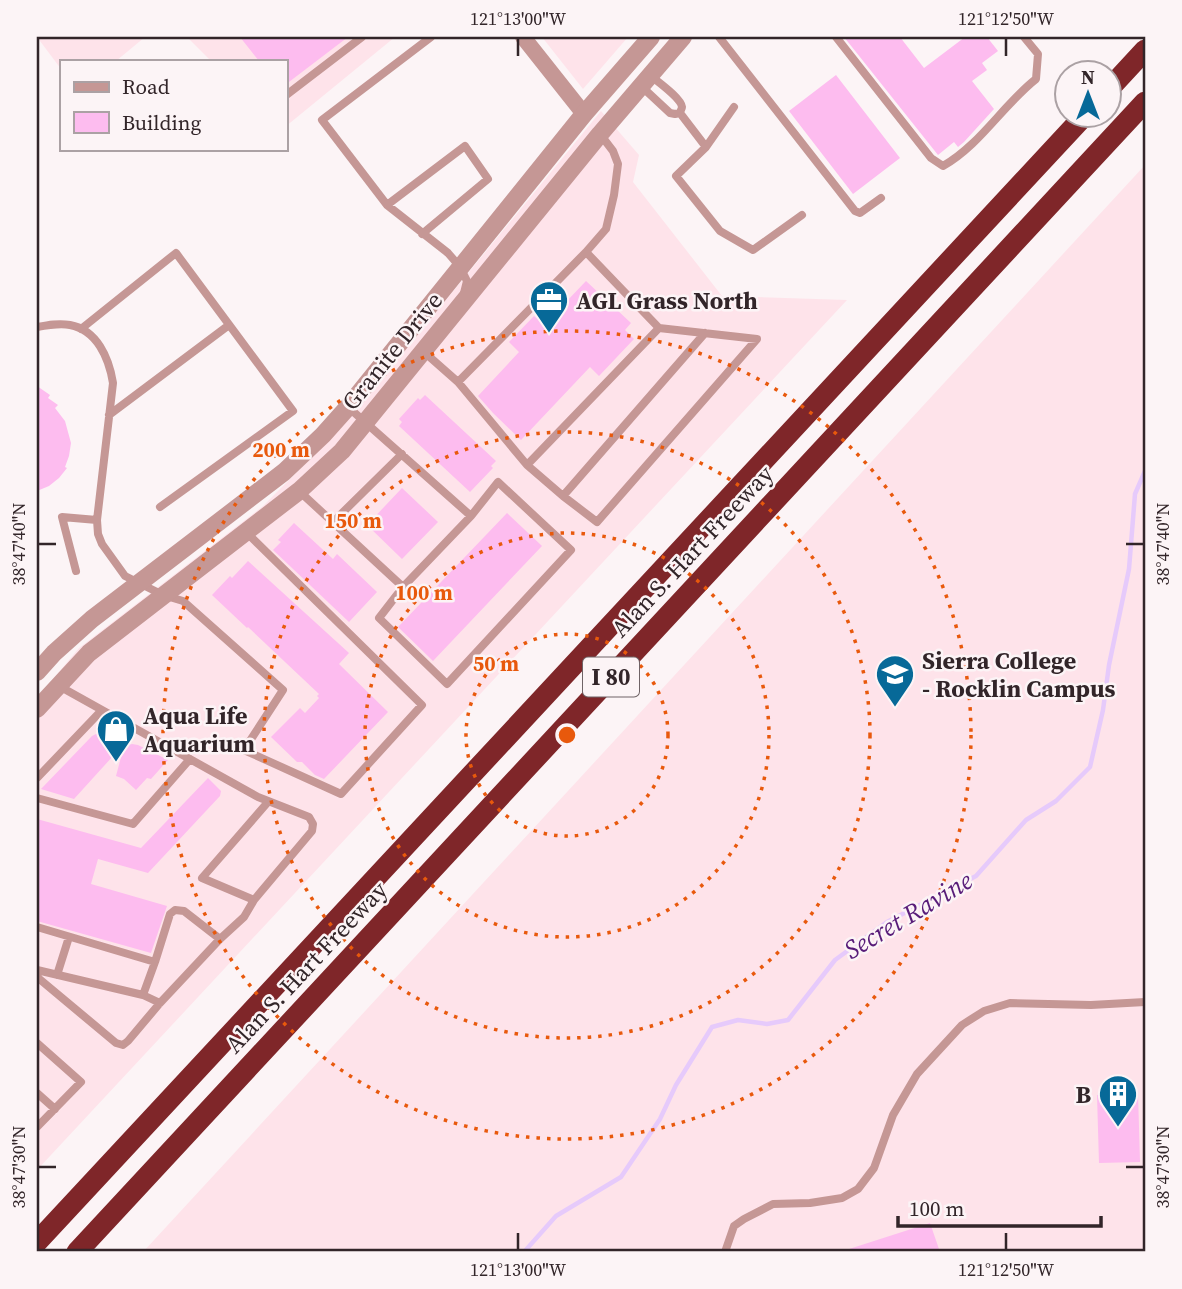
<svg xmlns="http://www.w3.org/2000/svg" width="1182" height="1289" viewBox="0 0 1182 1289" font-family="'Source Serif 4',serif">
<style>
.built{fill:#fee3ea}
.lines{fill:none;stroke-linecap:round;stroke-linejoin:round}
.stream{stroke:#e6cafb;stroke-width:4.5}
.building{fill:#fdbcef}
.service{stroke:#c59795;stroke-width:8}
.minor{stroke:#c59795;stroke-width:16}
.tertiary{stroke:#c59795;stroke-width:18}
.motorway{stroke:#7f2629;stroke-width:21}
.ticks{fill:none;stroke:#322529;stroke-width:2.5}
.ring{fill:none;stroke:#e8590c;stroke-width:3.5;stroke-dasharray:3.5 7}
.labels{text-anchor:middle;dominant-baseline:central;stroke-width:5;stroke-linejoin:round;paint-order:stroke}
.shield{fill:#fcf4f6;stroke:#6f6366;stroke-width:2}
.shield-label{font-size:23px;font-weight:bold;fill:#322529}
.poi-label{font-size:24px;font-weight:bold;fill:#322529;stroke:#fcf4f6;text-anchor:start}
.street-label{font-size:24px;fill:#322529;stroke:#fcf4f6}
.water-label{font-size:26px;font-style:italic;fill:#581c79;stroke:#fcf4f6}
.centre{fill:#e8590c;stroke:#fcf4f6;stroke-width:3.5}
.ring-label{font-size:21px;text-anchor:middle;font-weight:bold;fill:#e8590c;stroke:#fcf4f6;stroke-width:5;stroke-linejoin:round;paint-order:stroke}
.neatline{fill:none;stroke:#322529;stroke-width:2.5}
.ticks-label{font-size:18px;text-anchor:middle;fill:#322529}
</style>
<rect width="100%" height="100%" fill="#fcf4f6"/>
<path class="built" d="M37,37H145L116,61H61V69Z
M187,37H395L285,127V61H211Z
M542,37H628L583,89Z
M601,111L639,155L633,182L722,296L847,300L37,1170V698L79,648L263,506L341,428Z
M1145,165V1252H143Z"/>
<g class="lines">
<path class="stream" d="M524,1252L556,1216L621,1177L660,1119L676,1085L712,1027L738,1020L767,1024L788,1020L835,960L887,922L976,876L1026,820L1056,801L1090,767L1103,710L1109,665L1129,569L1135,494L1145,471"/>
</g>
<path class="building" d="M240,37H348L285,85V61H259Z
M844,37H900L924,68L965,37H987L998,51L982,63L987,70L972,81L994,109L964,142L958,147L954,142L938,155Z
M836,75L900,158L853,194L789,111Z
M586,281L631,323L625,330L634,339L599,376L590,367L521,440L493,413L478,396L519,352L509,342L534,316L544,325Z
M37,386L50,395L48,398L58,405L55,408L65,421L71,443L69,456L65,467L67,468L59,478L49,486L37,491Z
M425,395L496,461L491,466L493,468L470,492L399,426L402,422L399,419L418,398L420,400Z
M402,488L438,522L402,559L367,525Z
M507,513L542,546L433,661L398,627Z
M294,523L333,559L337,554L377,592L349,622L273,550L281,542L278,540Z
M248,561L349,653L339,664L388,712L324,779L315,775L302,762H297L271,737L300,708L305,713L319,698L317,696L319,694L248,627L247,628L212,595L230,576L232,578Z
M100,732L109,733L123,745L74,799L41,789L92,736Z
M132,744L138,745L168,760L151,779L147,778L136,790L124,779L116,776L124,746Z
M208,778L221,791L220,796L148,873L98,859L91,884L167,906L151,953L37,921V819L141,848Z
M1138,1093L1140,1162L1099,1163L1097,1095Z
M930,1223L940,1252H847L846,1250Z"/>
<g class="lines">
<path class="service" d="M431,37L322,120L387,205L448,253L460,267L467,281L464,293
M719,37L855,211L860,213L881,198
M836,37L931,158L943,166C980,145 1003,105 1036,79L1038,54L1024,37
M651,76C658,82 681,98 682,107C682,109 680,111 680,113L706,147L676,176L720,231L753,250L802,215
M641,86L670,113L675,114L680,113
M285,96L362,37
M600,134L613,151L618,164L614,195L606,229L586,252L659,328L757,339L597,522L563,496L527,465L659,328
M706,147L734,107
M387,205L465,146L488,179L422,234
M37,327C48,325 59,323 70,325C97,330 109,358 113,383L97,520L98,534L102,544L125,576L163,595L183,601L283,690L244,750L341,794L422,705L246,532
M81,329L176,253L293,411L160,507
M424,352L458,382L527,465
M458,382L586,252
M109,415L229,325
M299,491L403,587L379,618L447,684L571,550L498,482L471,516L348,407
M563,496L705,333
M333,522L402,454
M76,571L62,517L97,520
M403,587L471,516
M37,778L101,711
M37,798L133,824L190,759
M254,900L202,878L268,802
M37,927L155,962L143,995
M155,962L170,914L175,910L184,911L220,939
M37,970L143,995L160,1003
M57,975L69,937
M37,977L116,1043L123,1045L128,1041L160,1003L220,939L244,917L254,900L312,831L313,824L309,817L258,797L59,686
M37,1043L81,1082L37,1127
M37,1093L55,1109
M725,1252L734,1226L744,1219L773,1204L810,1203L842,1198L858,1189L874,1168L893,1115L917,1074L962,1025L984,1011L1010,1003L1091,1005L1145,1002"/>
<path class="minor" d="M523,37L584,114"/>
<path class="tertiary" d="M37,672L54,653L92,619L284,472L323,435L348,407L584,114L651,37
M37,709L89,653L299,491L342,451L600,134L683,37"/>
<path class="motorway" d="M1108,90L1145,50
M37,1242L1084,116
M77,1252L1145,102"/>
</g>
<path class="ticks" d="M518,38V56M1006,38V56M38,544H56M1126,544H1144M38,1167H56M1126,1167H1144M518,1233V1250M1006,1233V1250"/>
<g class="ring">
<circle cx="567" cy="735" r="101"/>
<circle cx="567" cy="735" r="202"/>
<circle cx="567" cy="735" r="303"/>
<circle cx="567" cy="735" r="404"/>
</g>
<defs>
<g id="office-pin" transform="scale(2.0125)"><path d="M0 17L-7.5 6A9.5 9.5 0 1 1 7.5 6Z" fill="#076998" stroke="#fcf4f6"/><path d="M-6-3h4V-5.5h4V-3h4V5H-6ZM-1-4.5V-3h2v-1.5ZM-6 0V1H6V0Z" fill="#fff"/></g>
<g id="university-pin" transform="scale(2.0125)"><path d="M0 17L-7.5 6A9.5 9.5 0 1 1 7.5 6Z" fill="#076998" stroke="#fcf4f6"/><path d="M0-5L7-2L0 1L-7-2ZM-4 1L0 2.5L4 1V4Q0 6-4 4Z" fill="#fff"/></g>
<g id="shop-pin" transform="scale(2.0125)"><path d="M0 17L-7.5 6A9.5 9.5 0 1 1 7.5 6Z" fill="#076998" stroke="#fcf4f6"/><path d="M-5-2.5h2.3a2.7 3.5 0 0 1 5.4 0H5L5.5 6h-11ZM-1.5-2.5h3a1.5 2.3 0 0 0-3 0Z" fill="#fff"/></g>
<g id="building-pin" transform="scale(2.0125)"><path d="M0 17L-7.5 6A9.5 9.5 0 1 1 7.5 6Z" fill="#076998" stroke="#fcf4f6"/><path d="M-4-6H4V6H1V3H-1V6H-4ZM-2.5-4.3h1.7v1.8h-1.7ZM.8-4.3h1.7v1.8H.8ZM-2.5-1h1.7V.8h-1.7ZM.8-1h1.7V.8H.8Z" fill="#fff"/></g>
</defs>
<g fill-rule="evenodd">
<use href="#office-pin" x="549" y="300"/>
<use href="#university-pin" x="895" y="674"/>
<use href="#shop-pin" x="116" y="729"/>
<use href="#building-pin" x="1118" y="1094"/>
</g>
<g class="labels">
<rect class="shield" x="583" y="657.5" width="56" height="39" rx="5"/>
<g class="shield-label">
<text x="611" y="677">I 80</text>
</g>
<g class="poi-label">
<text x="576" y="300">AGL Grass North</text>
<text x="922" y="660">Sierra College<tspan x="922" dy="28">- Rocklin Campus</tspan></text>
<text x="143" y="715">Aqua Life<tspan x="143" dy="28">Aquarium</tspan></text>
<text x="1091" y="1094" text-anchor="end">B</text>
</g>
<g class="street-label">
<text transform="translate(392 351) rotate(-51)">Granite Drive</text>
<text transform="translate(692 551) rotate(-47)">Alan S. Hart Freeway</text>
<text transform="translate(306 967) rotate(-47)">Alan S. Hart Freeway</text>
</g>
<g class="water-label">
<text transform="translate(908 915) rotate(-31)">Secret Ravine</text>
</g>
</g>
<circle cx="567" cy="735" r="10" class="centre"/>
<g class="ring-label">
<text x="281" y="457">200 m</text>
<text x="353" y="528">150 m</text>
<text x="424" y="600">100 m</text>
<text x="496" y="671">50 m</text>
</g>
<rect width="1182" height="1289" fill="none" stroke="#fcf4f6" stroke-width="77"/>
<rect x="60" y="60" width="228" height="91" fill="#fcf4f6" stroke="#aba1a4" stroke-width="2"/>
<rect x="74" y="82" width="35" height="10" fill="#c59795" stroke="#aba1a4" stroke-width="2"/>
<text x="122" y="94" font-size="21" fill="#322529">Road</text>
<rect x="74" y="112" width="35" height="21" fill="#fdbcef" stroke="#aba1a4" stroke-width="2"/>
<text x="122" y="130" font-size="21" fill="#322529">Building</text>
<g transform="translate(1088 94)"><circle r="33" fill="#fcf4f6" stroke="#aba1a4" stroke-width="2"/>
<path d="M0-5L12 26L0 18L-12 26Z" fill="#076998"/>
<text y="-10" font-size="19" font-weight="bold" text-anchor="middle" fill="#322529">N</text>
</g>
<path d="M898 1216v10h203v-10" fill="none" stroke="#322529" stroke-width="3.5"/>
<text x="909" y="1216" font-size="21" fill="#322529" stroke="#fcf4f6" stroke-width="5" paint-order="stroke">100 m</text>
<rect x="38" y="38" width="1106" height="1212" class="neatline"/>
<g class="ticks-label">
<text x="518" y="25">121°13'00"W</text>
<text x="1006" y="25">121°12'50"W</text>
<text transform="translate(19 544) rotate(-90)" y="6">38°47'40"N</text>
<text transform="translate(1163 544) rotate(-90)" y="6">38°47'40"N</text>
<text transform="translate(19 1167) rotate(-90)" y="6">38°47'30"N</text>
<text transform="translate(1163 1167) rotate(-90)" y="6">38°47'30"N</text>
<text x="518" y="1276">121°13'00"W</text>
<text x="1006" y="1276">121°12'50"W</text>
</g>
</svg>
